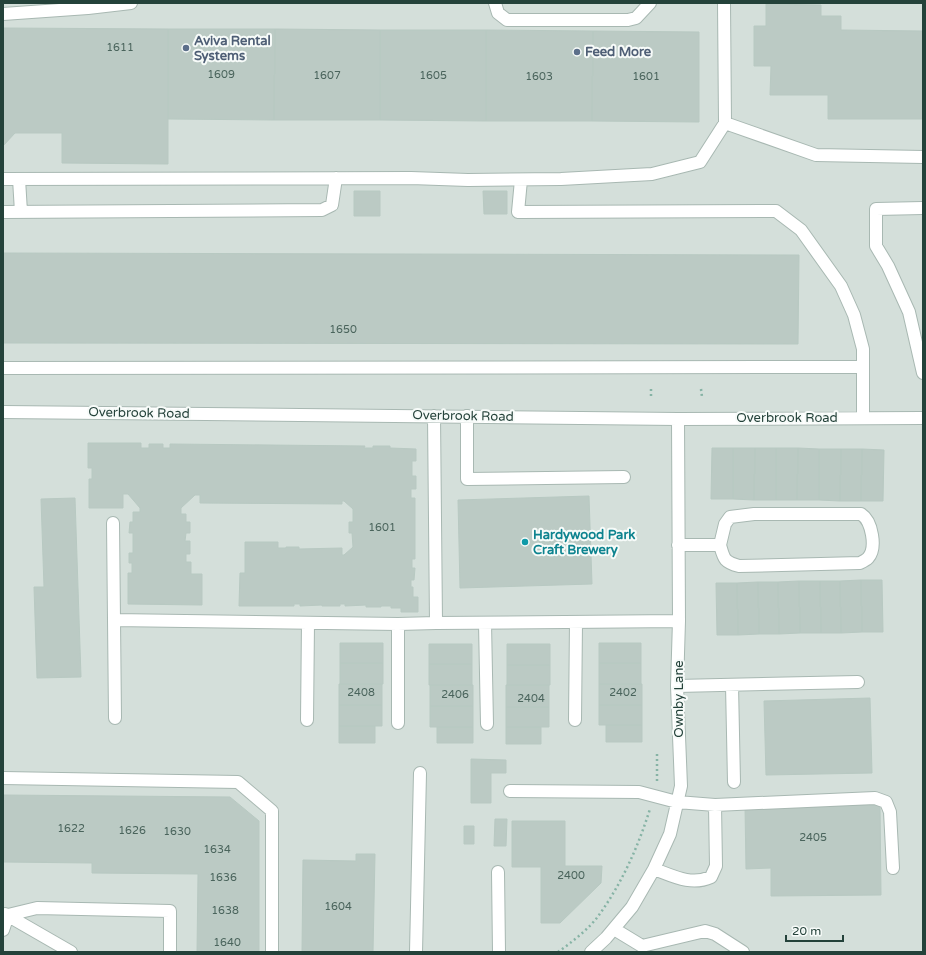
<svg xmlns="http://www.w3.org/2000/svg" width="926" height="955" viewBox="0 0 926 955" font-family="'Varela Round',sans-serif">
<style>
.built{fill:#d4dfda}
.building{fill:#bbcac4;stroke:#b8c9c2}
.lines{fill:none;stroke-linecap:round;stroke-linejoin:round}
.minor-casing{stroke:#a8b8b2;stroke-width:14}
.path{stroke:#86b3a5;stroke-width:2.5;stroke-dasharray:2 3;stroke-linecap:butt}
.minor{stroke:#fff;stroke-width:12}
.service-dot{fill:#5c6f8a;stroke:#f7fbf9;stroke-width:1.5}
.culture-dot{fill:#0f9aa8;stroke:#f7fbf9;stroke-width:1.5}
.labels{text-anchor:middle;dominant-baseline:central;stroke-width:4;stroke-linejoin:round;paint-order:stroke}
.number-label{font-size:11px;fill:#4a645c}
.service-label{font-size:13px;font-weight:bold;fill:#4e5e75;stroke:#f7fbf9;text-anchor:start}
.street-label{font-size:13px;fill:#24423a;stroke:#f7fbf9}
.culture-label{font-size:13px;font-weight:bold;fill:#0d838f;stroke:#f7fbf9;text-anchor:start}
</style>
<rect width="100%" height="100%" fill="#e6efeb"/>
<path class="built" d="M3,3H923V952H3Z"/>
<path class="building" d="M766,4L821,5V16H841V30L923,31V119H828V95H770L771,66H754V26H766Z
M3,28L168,29V164L62,163V133H15L3,146Z
M168,29H275L274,120L168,119Z
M275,29L380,30V120H274Z
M380,30H486V121L380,120Z
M486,30L593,31L592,121H486Z
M593,31L699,32V122L592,121Z
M354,191H380V216H354Z
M483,191H507V214H484Z
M3,253L799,255L798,344L3,343Z
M88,443H141V448H149V444H163V448H170V444L365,446L364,448H373V446H390V448L416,449V461H412V476H416V489H411V498H415V559H412V568H415L414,580H411V587H413V597H418V612H401V608H391V606H381V607H366V605L345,606V604H340V606H322V605L300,606V604H294V606H239L240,573H245V542H278V548H286V547H299V549L342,548V555H344L353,547L352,533H349V522H353V509L344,501H342V504L200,503V495H195L181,508V514H186V522H190V533H186L185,541H190V554H186V562H191V574H202V605L128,604V573H132V563H129V553H133V533H129L130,522H133V512H140V508L128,494H123V508H89V479H92V468H88Z
M712,448H733V499H711Z
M733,448H755L754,500L733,499Z
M755,448H776V500H754Z
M776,448H798L797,500H776Z
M798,448L819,449V500H797Z
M819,449H841L840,501L819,500Z
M841,449H862L861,501H840Z
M862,449L884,450L883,501H861Z
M589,496L592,584L460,588L458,500Z
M75,498L81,677L37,678L34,587H44L41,499Z
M861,580L862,632L841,633L840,581Z
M861,580H882L883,632H862Z
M799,581L800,633L779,634L778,582Z
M799,581H820L821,633H800Z
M820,581H840L841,633H821Z
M758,582L759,634L738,635L737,583Z
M758,582H778L779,634H759Z
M716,583H737L738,635H717Z
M340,643H383V663H340Z
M599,643H641V663H599Z
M429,644H472V664H429Z
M507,644H550V665H507Z
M340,663H383V684H340Z
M599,663H641V684H599Z
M429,664H472V685H429Z
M507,665H550V685H507Z
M339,684H382V705H339Z
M599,684H642V705H599Z
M430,685H473V706H430Z
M506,685H549V707H506Z
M870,698L872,773L766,775L764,701Z
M339,705H382V726H339Z
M599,705H642V725H599Z
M430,706H473V727H430Z
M506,707H549V727H506Z
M606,725H642V742H606Z
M339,726H375V743H339Z
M437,727H473V743H437Z
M506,727H541V744H506Z
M471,759L506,760V773H491V803H471Z
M3,795L230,797L259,821V952H197L198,874L92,873V863L3,862Z
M880,805L881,895L771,896V868L746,869L745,806Z
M495,819H507L506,846H494Z
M512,821H565V866H602L601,883L560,923H541V867H512Z
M464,826H474V844H464Z
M356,854H375L373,952H302L303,860L356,861Z"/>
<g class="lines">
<g class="minor-casing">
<path id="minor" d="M88,3V8L131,3
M495,3L498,13L507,20H628L636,18L650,3
M3,14L88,8
M725,123L816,155L923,157
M3,179L411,178L468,180L561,179L652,174L700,162L725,123L724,3
M19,179L21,212
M521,180L518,212L776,211L801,230L841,286L854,315L863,349V418
M923,208L876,209V246L888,266L909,312L923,373
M3,212L322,210L332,205L336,178
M3,368L863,367
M3,412L678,419L923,418
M434,416L436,623L679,621
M467,416V479L624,477
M113,523L114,620
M678,545H720L725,524L730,517L754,514H861C872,521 877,548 868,558C866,560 862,562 860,563L739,566C724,562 724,559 720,545
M485,623L487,724
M732,685L734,782
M677,686L858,682
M115,718L114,620L398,624
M307,720L308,623
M575,720L576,622
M398,723V624L436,623
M3,778L238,782L272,811V952
M510,791L639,792L677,802L715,805L875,798L886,802L890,812L893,868
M654,869C673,876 691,886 711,877L716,866L715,805
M498,872L499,952
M5,914L71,952
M8,915L37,908L170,911V952
M614,929L642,946L705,931L715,934L743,952
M3,930L8,915
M416,952L420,773
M591,952L606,938L632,907L654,869L670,834L681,786L677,686L679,621L678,419"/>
</g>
<path class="path" d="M701,389L702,397
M651,396V389
M657,781V751
M558,952C572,942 589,929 599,915C622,883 638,847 650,809"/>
<use href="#minor" class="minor"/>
</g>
<g class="service-dot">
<circle cx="186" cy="48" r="4"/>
<circle cx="577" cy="52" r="4"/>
</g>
<circle class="culture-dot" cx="525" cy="542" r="4"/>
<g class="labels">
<g class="number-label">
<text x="120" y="47">1611</text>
<text x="221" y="74">1609</text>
<text x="327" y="75">1607</text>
<text x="433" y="75">1605</text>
<text x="539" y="76">1603</text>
<text x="646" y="76">1601</text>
<text x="343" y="329">1650</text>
<text x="382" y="527">1601</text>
<text x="361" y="692">2408</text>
<text x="623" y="692">2402</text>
<text x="455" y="694">2406</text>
<text x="531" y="698">2404</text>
<text x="71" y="828">1622</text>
<text x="132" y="830">1626</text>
<text x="177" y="831">1630</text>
<text x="813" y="837">2405</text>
<text x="217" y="849">1634</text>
<text x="571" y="875">2400</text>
<text x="223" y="877">1636</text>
<text x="338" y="906">1604</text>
<text x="225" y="910">1638</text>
<text x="227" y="942">1640</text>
</g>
<g class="service-label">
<text x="194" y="41">Aviva Rental<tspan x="194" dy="15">Systems</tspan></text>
<text x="585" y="52">Feed More</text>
</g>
<g class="street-label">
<text transform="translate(139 413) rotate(1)">Overbrook Road</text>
<text transform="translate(463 416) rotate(1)">Overbrook Road</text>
<text x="787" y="418">Overbrook Road</text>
<text transform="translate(679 699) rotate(-90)">Ownby Lane</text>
</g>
<g class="culture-label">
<text x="533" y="535">Hardywood Park<tspan x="533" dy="15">Craft Brewery</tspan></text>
</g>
</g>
<rect width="926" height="955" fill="none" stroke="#24423a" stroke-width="8"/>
<path d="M786 935v6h57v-6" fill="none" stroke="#24423a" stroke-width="2"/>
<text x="792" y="935" font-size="12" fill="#24423a" stroke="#f7fbf9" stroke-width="3" paint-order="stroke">20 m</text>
</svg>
